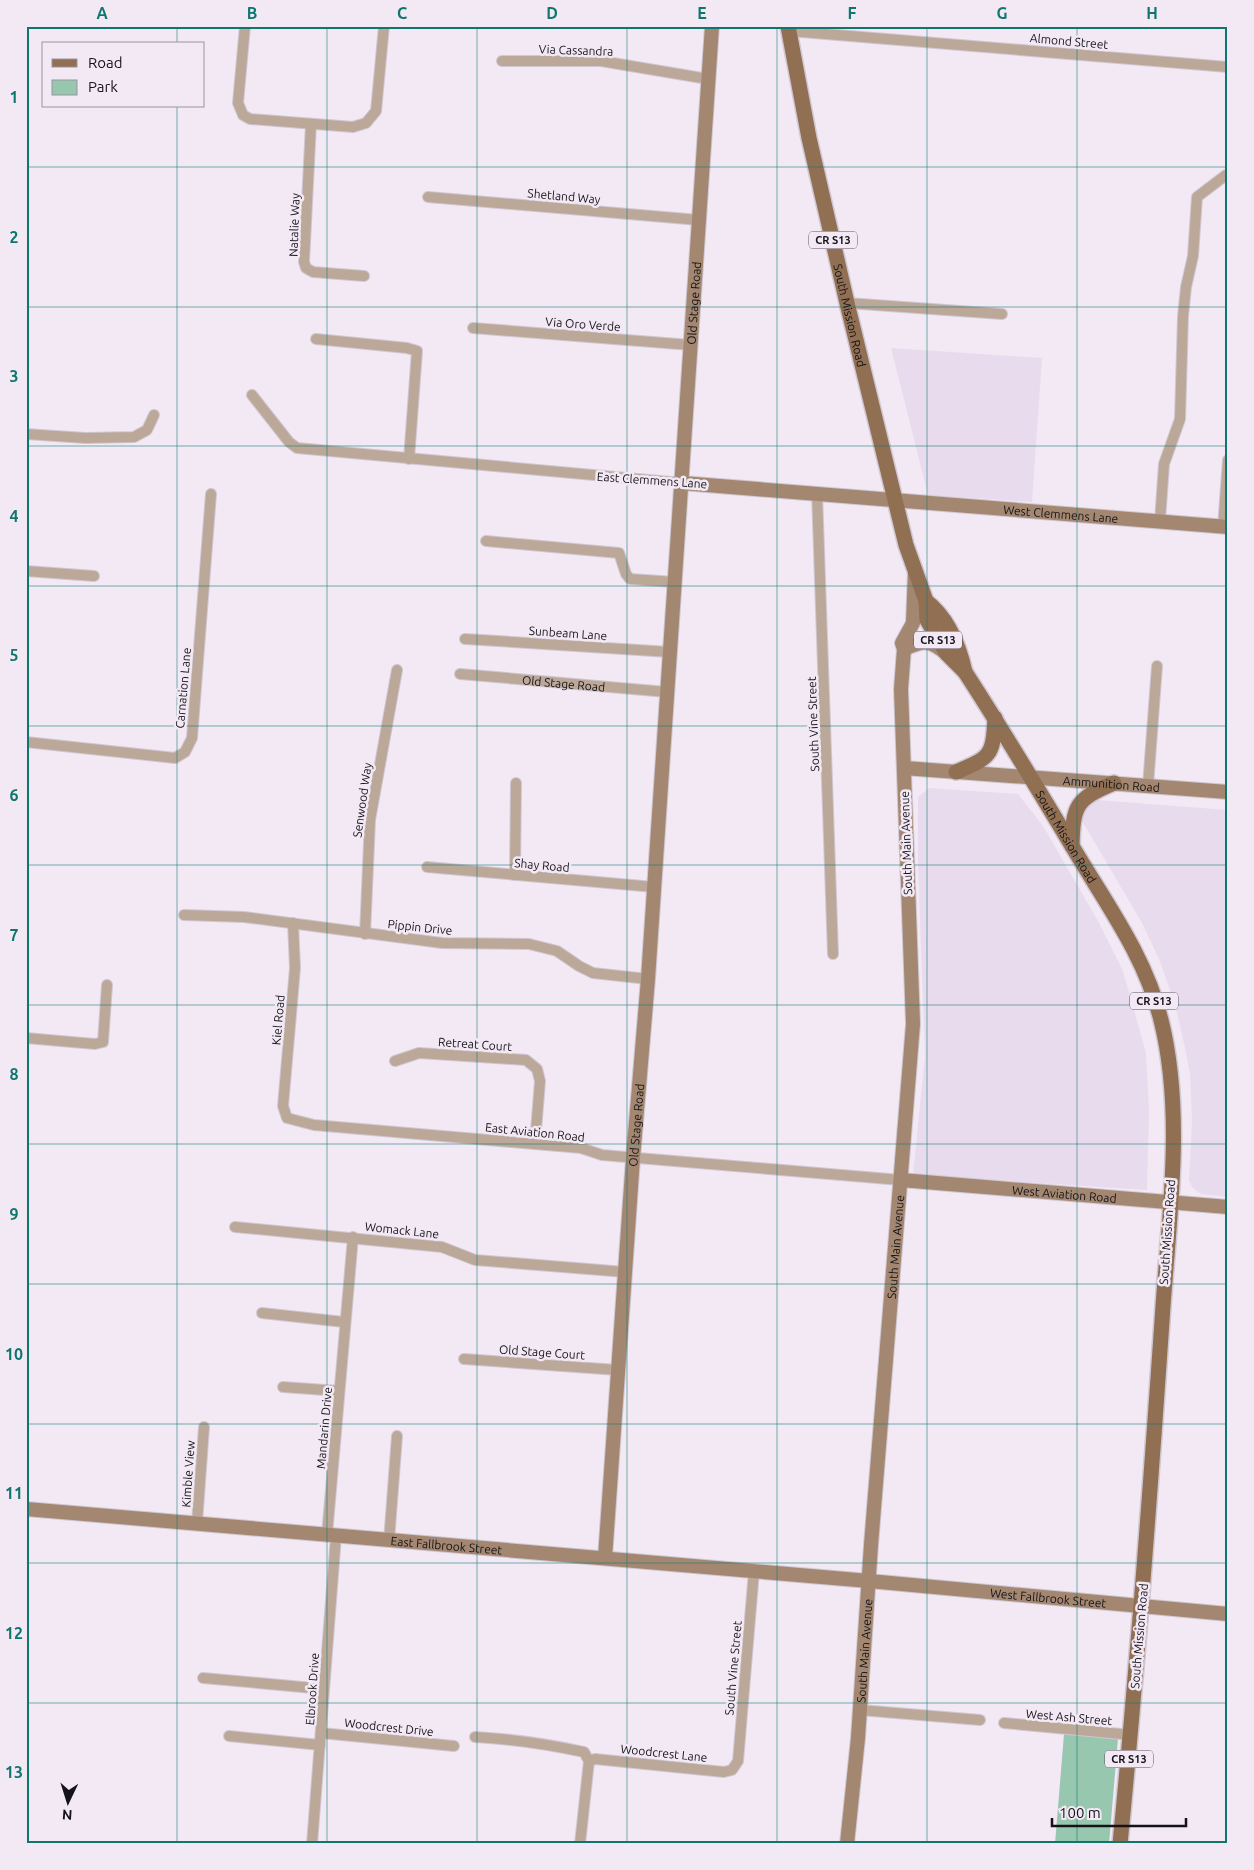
<svg xmlns="http://www.w3.org/2000/svg" width="1254" height="1870" viewBox="0 0 1254 1870" font-family="Ubuntu,sans-serif">
<style>
.built{fill:#e8dbee}
.green{fill:#97c7ae}
.lines{fill:none;stroke-linecap:round;stroke-linejoin:round}
.street-casing{stroke:#cfc7d2;stroke-width:12}
.secondary-casing{stroke:#cfc7d2;stroke-width:16}
.primary-casing{stroke:#cfc7d2;stroke-width:18}
.street{stroke:#bca899;stroke-width:10}
.secondary{stroke:#a38771;stroke-width:14}
.primary{stroke:#916f53;stroke-width:15}
.grid{fill:none;stroke:#0f766e;stroke-width:1;stroke-opacity:0.55}
.labels{text-anchor:middle;dominant-baseline:central;stroke-width:5;stroke-linejoin:round;paint-order:stroke}
.shield{fill:#f2e9f5;stroke:#58535a;stroke-width:1}
.shield-label{font-size:11px;font-weight:bold;fill:#161318}
.street-label{font-size:12px;fill:#161318;stroke:#f2e9f5}
.neatline{fill:none;stroke:#0f766e;stroke-width:2}
.grid-label{font-size:16px;text-anchor:middle;font-weight:bold;fill:#0f766e}
</style>
<rect width="100%" height="100%" fill="#f2e9f5"/>
<path class="built" d="M891,348L1042,358L1032,502L928,495Z
M929,788L1018,794L1043,826L1098,921L1123,971L1146,1053L1149,1111L1147,1190L913,1175L925,1055L918,867V797Z
M1097,800L1228,810V1197L1201,1194L1193,1188L1189,1181L1192,1121L1190,1073L1185,1048L1175,1004L1159,959L1142,923L1081,819L1092,802Z"/>
<path class="green" d="M1064,1734L1118,1738L1109,1844H1055Z"/>
<g class="lines">
<g class="street-casing">
<g id="street">
<path d="M245,26L238,103L243,115L250,119L353,127L366,123L376,111L384,26"/>
<path d="M789,31L1228,67"/>
<path d="M502,61H601L708,79"/>
<path d="M311,124L304,262L306,268L313,272L364,276"/>
<path d="M428,197L699,220"/>
<path d="M847,303L1002,314"/>
<path d="M473,328L691,345"/>
<path d="M316,339L407,348L417,351L409,459"/>
<path d="M252,395L289,442L297,448L682,483"/>
<path d="M26,434L85,438L134,437L147,430L154,415"/>
<path d="M817,493L833,954"/>
<path d="M1160,521L1164,464L1180,419L1183,316L1186,287L1193,256L1197,197L1226,175"/>
<path d="M1223,527L1228,460"/>
<path d="M486,541L619,553L626,574L630,579L675,582"/>
<path d="M26,571L94,576"/>
<path d="M465,639L670,652"/>
<path id="s1" d="M460,674L667,692"/>
<path d="M26,742L175,758L185,752L192,738L211,494"/>
<path d="M1148,786L1157,666"/>
<path d="M427,867L654,887"/>
<path d="M515,875L516,783"/>
<path d="M184,915L244,917L442,943L529,944L557,951L579,966L593,973L648,979"/>
<path d="M293,923L295,968L283,1106L287,1118L314,1125L581,1148L602,1155L901,1180"/>
<path d="M365,934L370,820L397,670"/>
<path d="M26,1038L95,1044L103,1042L107,985"/>
<path d="M395,1061L419,1053L526,1060L537,1069L540,1081L535,1143"/>
<path d="M235,1227L442,1247L475,1260L625,1272"/>
<path d="M262,1313L344,1322"/>
<path d="M464,1359L618,1370"/>
<path d="M283,1387L339,1391"/>
<path d="M197,1523L204,1427"/>
<path d="M327,1535L353,1237"/>
<path d="M389,1541L397,1436"/>
<path d="M203,1678L324,1689"/>
<path d="M860,1710L980,1720"/>
<path d="M1004,1723L1132,1735"/>
<path d="M321,1733L454,1746"/>
<path d="M229,1736L320,1745"/>
<path d="M475,1737C512,1739 547,1744 584,1752L589,1761"/>
<path d="M589,1761L595,1759L724,1772L732,1770L738,1761L754,1571"/>
<path d="M312,1844L336,1536"/>
<path d="M580,1844L589,1761"/>
</g>
</g>
<g class="secondary-casing">
<g id="secondary">
<path id="s2" d="M682,483L1228,527"/>
<path d="M904,649C924,640 929,639 947,654"/>
<path id="s3" d="M904,768L1228,792"/>
<path id="s4" d="M901,1180L1228,1207"/>
<path id="s5" d="M26,1509L869,1581L1228,1614"/>
<path id="s6" d="M605,1558L633,1158L648,979L712,26"/>
<path id="s7" d="M847,1844L858,1738L871,1545L913,1024L901,689L904,649L902,643L913,623L915,571"/>
</g>
</g>
<g class="primary-casing">
<g id="primary">
<path id="s8" d="M788,26L809,138L847,303L906,545L926,601L927,620L947,654L965,672C1004,732 1041,794 1078,856C1110,909 1146,959 1161,1020C1185,1115 1168,1224 1162,1321C1150,1496 1137,1670 1120,1844"/>
<path d="M926,601C948,618 959,645 965,672"/>
<path d="M956,772C991,757 993,756 995,718"/>
<path d="M1072,846C1073,805 1076,799 1114,783"/>
</g>
</g>
<use href="#street" class="street"/>
<use href="#secondary" class="secondary"/>
<use href="#primary" class="primary"/>
</g>
<path class="grid" d="M177,26V44M327,26V1844M477,26V1844M627,26V1844M777,26V1844M927,26V1844M1077,26V1844M177,106V1844M26,167H1228M26,307H1228M26,446H1228M26,586H1228M26,726H1228M26,865H1228M26,1005H1228M26,1144H1228M26,1284H1228M26,1424H1228M26,1563H1228M26,1703H1228"/>
<g class="labels">
<g class="shield">
<rect x="809" y="231.5" width="48" height="17" rx="4"/>
<rect x="914" y="631.5" width="48" height="17" rx="4"/>
<rect x="1130" y="992.5" width="48" height="17" rx="4"/>
<rect x="1105" y="1750.5" width="48" height="17" rx="4"/>
</g>
<g class="shield-label">
<text x="833" y="240">CR S13</text>
<text x="938" y="640">CR S13</text>
<text x="1154" y="1001">CR S13</text>
<text x="1129" y="1759">CR S13</text>
</g>
<g class="street-label">
<text transform="translate(1069 41) rotate(5)">Almond Street</text>
<text transform="translate(576 50) rotate(2)">Via Cassandra</text>
<text transform="translate(564 196) rotate(5)">Shetland Way</text>
<text transform="translate(294 225) rotate(-88)">Natalie Way</text>
<text stroke="none"><textPath href="#s6" startOffset="1258">Old Stage Road</textPath></text>
<text stroke="none"><textPath href="#s8" startOffset="296">South Mission Road</textPath></text>
<text transform="translate(583 324) rotate(4)">Via Oro Verde</text>
<text transform="translate(652 480) rotate(4)">East Clemmens Lane</text>
<text stroke="none"><textPath href="#s2" startOffset="380">West Clemmens Lane</textPath></text>
<text transform="translate(568 633) rotate(4)">Sunbeam Lane</text>
<text stroke="none"><textPath href="#s1" startOffset="104">Old Stage Road</textPath></text>
<text transform="translate(183 688) rotate(-85)">Carnation Lane</text>
<text transform="translate(813 724) rotate(-92)">South Vine Street</text>
<text stroke="none"><textPath href="#s3" startOffset="208">Ammunition Road</textPath></text>
<text transform="translate(362 800) rotate(-82)">Senwood Way</text>
<text stroke="none"><textPath href="#s8" startOffset="869">South Mission Road</textPath></text>
<text transform="translate(906 843) rotate(-92)">South Main Avenue</text>
<text transform="translate(542 865) rotate(5)">Shay Road</text>
<text transform="translate(420 927) rotate(6)">Pippin Drive</text>
<text transform="translate(278 1020) rotate(-85)">Kiel Road</text>
<text transform="translate(475 1044) rotate(4)">Retreat Court</text>
<text stroke="none"><textPath href="#s6" startOffset="434">Old Stage Road</textPath></text>
<text transform="translate(535 1132) rotate(6)">East Aviation Road</text>
<text stroke="none"><textPath href="#s4" startOffset="164">West Aviation Road</textPath></text>
<text transform="translate(402 1230) rotate(6)">Womack Lane</text>
<text transform="translate(1167 1232) rotate(-86)">South Mission Road</text>
<text stroke="none"><textPath href="#s7" startOffset="599">South Main Avenue</textPath></text>
<text transform="translate(542 1352) rotate(4)">Old Stage Court</text>
<text transform="translate(324 1428) rotate(-85)">Mandarin Drive</text>
<text transform="translate(188 1474) rotate(-86)">Kimble View</text>
<text stroke="none"><textPath href="#s5" startOffset="422">East Fallbrook Street</textPath></text>
<text stroke="none"><textPath href="#s5" startOffset="1026">West Fallbrook Street</textPath></text>
<text transform="translate(1139 1636) rotate(-85)">South Mission Road</text>
<text stroke="none"><textPath href="#s7" startOffset="194">South Main Avenue</textPath></text>
<text transform="translate(733 1668) rotate(-85)">South Vine Street</text>
<text transform="translate(312 1689) rotate(-86)">Elbrook Drive</text>
<text transform="translate(1069 1717) rotate(5)">West Ash Street</text>
<text transform="translate(389 1727) rotate(6)">Woodcrest Drive</text>
<text transform="translate(664 1753) rotate(6)">Woodcrest Lane</text>
</g>
</g>
<rect width="1254" height="1870" fill="none" stroke="#f2e9f5" stroke-width="55"/>
<rect x="42" y="42" width="162" height="65" fill="#f2e9f5" stroke="#9a939d"/>
<rect x="52" y="59" width="25" height="8" fill="#916f53" stroke="#9a939d"/>
<text x="88" y="68" font-size="15" fill="#161318">Road</text>
<rect x="52" y="80" width="25" height="15" fill="#97c7ae" stroke="#9a939d"/>
<text x="88" y="92" font-size="15" fill="#161318">Park</text>
<g transform="translate(68 1802) rotate(184)" stroke="#f2e9f5" stroke-width="4" paint-order="stroke">
<path d="M0-4L9 19L0 12L-9 19Z" fill="#161318"/>
<text y="-8" font-size="14" font-weight="bold" text-anchor="middle" fill="#161318">N</text>
</g>
<path d="M1052 1818v8h134v-8" fill="none" stroke="#161318" stroke-width="2.5"/>
<text x="1059" y="1818" font-size="15" fill="#161318" stroke="#f2e9f5" stroke-width="4" paint-order="stroke">100 m</text>
<rect x="28" y="28" width="1198" height="1814" class="neatline"/>
<g class="grid-label">
<text x="102" y="19">A</text>
<text x="252" y="19">B</text>
<text x="402" y="19">C</text>
<text x="552" y="19">D</text>
<text x="702" y="19">E</text>
<text x="852" y="19">F</text>
<text x="1002" y="19">G</text>
<text x="1152" y="19">H</text>
<text x="14" y="103">1</text>
<text x="14" y="243">2</text>
<text x="14" y="382">3</text>
<text x="14" y="522">4</text>
<text x="14" y="661">5</text>
<text x="14" y="801">6</text>
<text x="14" y="941">7</text>
<text x="14" y="1080">8</text>
<text x="14" y="1220">9</text>
<text x="14" y="1360">10</text>
<text x="14" y="1499">11</text>
<text x="14" y="1639">12</text>
<text x="14" y="1778">13</text>
</g>
</svg>
